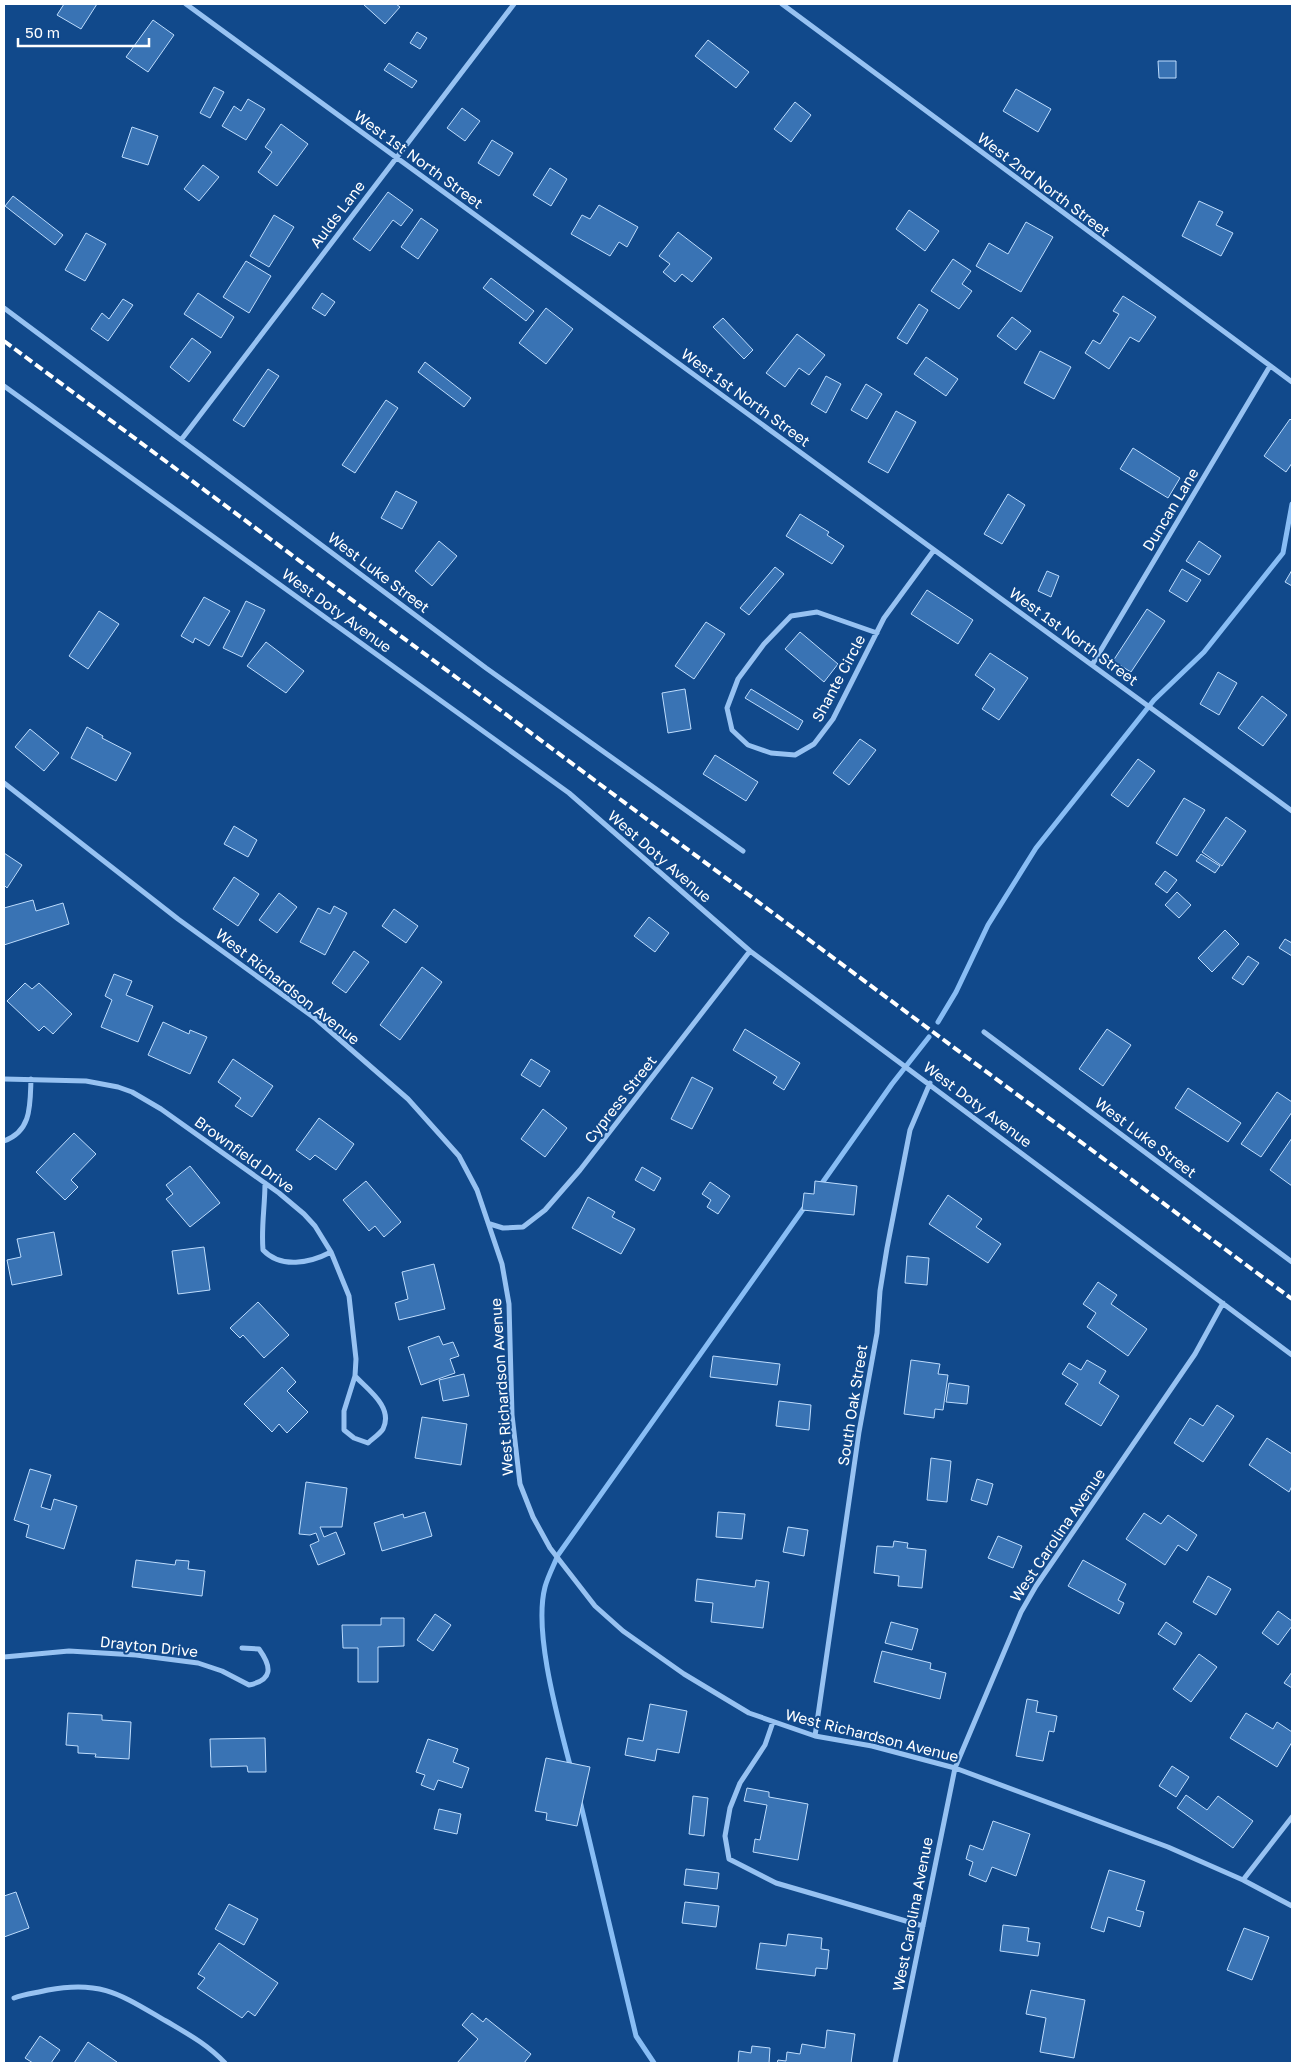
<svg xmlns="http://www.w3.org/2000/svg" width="1296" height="2067" viewBox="0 0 1296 2067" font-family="'Golos Text',sans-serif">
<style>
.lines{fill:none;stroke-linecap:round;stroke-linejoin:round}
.stream{stroke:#88bdf5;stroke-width:5}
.building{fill:#3973b4;stroke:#bddcfd}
.minor{stroke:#97c2f2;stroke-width:5}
.rail{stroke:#fff;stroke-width:4;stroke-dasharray:9 4;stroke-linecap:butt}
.labels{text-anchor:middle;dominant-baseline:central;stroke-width:4;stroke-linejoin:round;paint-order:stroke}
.street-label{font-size:15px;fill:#fff;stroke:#11498b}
</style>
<rect width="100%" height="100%" fill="#11498b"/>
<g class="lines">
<path class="stream" d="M938,1022L956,992L988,925L1036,848L1154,700L1204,652L1283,553L1292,504
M820,1186L892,1084L929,1037
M571,1769C559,1722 533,1633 545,1587C548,1576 554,1565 558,1555L806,1205
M580,1801L636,2036L654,2063"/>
</g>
<path class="building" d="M64,4H97L81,29L57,15Z
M363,4H396L400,7L385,24Z
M153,20L174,35L148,72L126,57Z
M417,32L427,38L420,49L410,43Z
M708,40L749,72L736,88L695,56Z
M1158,61H1176V78H1159Z
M389,63L417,81L412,88L384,70Z
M214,87L224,92L210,118L200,113Z
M1016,89L1051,109L1038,132L1003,111Z
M248,99L265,109L246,140L222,126L234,106L241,111Z
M795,102L811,115L791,142L774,129Z
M462,108L480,121L465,141L447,128Z
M281,124L308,144L277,186L258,172L272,152L265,147Z
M132,127L158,136L148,165L122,157Z
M492,140L513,153L499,176L478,163Z
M203,165L219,177L199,201L184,189Z
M550,168L567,179L551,206L533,195Z
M388,192L413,210L401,226L393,220L370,251L353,239Z
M13,196L63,235L55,245L5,206Z
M1199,201L1223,212L1216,225L1233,233L1221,256L1182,236Z
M599,205L638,227L627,247L619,242L610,256L571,234L582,215L590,219Z
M909,210L939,231L925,251L896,229Z
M274,215L294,227L269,267L250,256Z
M421,218L438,230L418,259L401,247Z
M1026,222L1053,237L1021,292L976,266L989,243L1008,254Z
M678,232L712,258L692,282L682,274L675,282L663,272L670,264L659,256Z
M86,233L106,244L85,281L65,270Z
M953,259L971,271L962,284L972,291L959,309L931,291Z
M246,261L271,276L249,313L223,297Z
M491,278L534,311L526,321L483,288Z
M198,293L234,317L221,338L184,314Z
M322,293L335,302L325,316L312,308Z
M1123,296L1156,317L1139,342L1130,337L1109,369L1085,353L1093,340L1100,344L1119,314L1113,311Z
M123,299L133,305L108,341L91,329L102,313L109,319Z
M919,304L928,310L907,344L897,338Z
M546,308L573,329L546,364L519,343Z
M1012,317L1031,331L1016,350L997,336Z
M723,318L753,350L744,359L713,327Z
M797,334L825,355L809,375L799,368L785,387L766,373Z
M192,338L211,352L189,382L170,367Z
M1040,351L1071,367L1054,399L1024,383Z
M926,357L958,379L946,396L914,374Z
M425,362L471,398L464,407L418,372Z
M268,369L279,376L244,427L233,420Z
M826,376L841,384L826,413L811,404Z
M866,384L882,394L867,419L851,410Z
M386,400L398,408L355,473L342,465Z
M896,411L916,422L888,473L868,462Z
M1290,419L1292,421V463L1286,472L1264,456Z
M1133,448L1180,478L1168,498L1120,469Z
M396,491L417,502L402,529L381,518Z
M1008,494L1025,505L1002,544L984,534Z
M800,514L829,532L827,535L844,546L832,564L786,536Z
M439,541L457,556L432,586L415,571Z
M1199,541L1221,556L1209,575L1186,561Z
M775,567L784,574L749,615L740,608Z
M1182,569L1201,580L1187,602L1169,591Z
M1292,570V586L1285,582Z
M1047,571L1059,576L1051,597L1038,591Z
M927,590L973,620L958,644L911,614Z
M204,597L230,611L209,646L195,638L193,643L181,636Z
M246,601L265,610L242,657L223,648Z
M1147,609L1165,621L1131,672L1113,661Z
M99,611L119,624L88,669L69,656Z
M706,622L725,634L694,679L675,666Z
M800,632L838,664L824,682L785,649Z
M266,642L304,671L286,693L247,666Z
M990,653L1028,678L999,720L982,709L995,689L975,675Z
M1218,672L1237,683L1219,715L1200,704Z
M685,689L691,729L668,733L662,693Z
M751,689L803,721L798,730L745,698Z
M1262,696L1287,715L1263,746L1238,728Z
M87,727L103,736L102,738L131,753L116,781L71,758Z
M30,729L59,753L44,771L15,747Z
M860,739L876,750L849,785L833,773Z
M715,755L758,782L746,801L703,774Z
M1138,759L1155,771L1128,807L1111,795Z
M1184,798L1205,810L1177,856L1156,843Z
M1226,817L1246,831L1222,866L1202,852Z
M234,826L257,840L248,857L224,844Z
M4,853L22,865L7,888L4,885Z
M1201,854L1220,866L1215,873L1196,861Z
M1165,871L1177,880L1167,893L1155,884Z
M234,877L259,894L238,926L213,909Z
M1177,892L1191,905L1179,918L1165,905Z
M279,893L297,907L277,933L259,920Z
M33,900L36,911L63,903L69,924L4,945V908Z
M334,906L347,913L325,955L300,942L318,908L330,914Z
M394,909L418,926L406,943L382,926Z
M649,917L669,933L655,952L634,936Z
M1225,930L1239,944L1212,972L1198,958Z
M1285,939L1292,943V956L1279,948Z
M354,951L369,962L346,993L332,983Z
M1248,956L1259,963L1243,985L1232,978Z
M422,967L442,982L400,1040L380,1025Z
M114,974L132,981L126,995L153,1006L138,1042L101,1027L112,1000L105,996Z
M25,983L32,989L39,983L72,1014L53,1034L44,1026L39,1031L7,1001Z
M163,1022L189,1034L190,1030L207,1037L190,1074L148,1055Z
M745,1029L800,1063L784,1090L773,1083L777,1077L733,1050Z
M1107,1029L1131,1045L1103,1086L1079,1069Z
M233,1059L273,1086L252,1117L235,1106L241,1098L218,1082Z
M531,1059L550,1071L540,1087L521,1075Z
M692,1077L713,1088L692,1129L671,1119Z
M1188,1088L1241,1123L1228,1142L1175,1108Z
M1277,1092L1292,1102V1112L1261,1157L1241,1144Z
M543,1109L567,1128L545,1157L521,1139Z
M319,1118L354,1144L336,1170L315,1155L310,1160L296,1150Z
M74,1133L96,1154L71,1180L78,1187L65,1200L36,1172Z
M1292,1138V1186L1270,1170Z
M190,1166L220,1203L190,1227L166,1199L173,1194L166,1185Z
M642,1167L661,1178L654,1191L635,1180Z
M366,1181L401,1222L384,1237L375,1226L369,1231L343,1200Z
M815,1181L857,1186L854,1215L802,1210L804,1193L814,1194Z
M710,1182L730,1196L718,1214L707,1207L711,1200L702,1194Z
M948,1195L982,1219L976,1227L1001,1244L988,1263L929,1224Z
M588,1197L615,1212L612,1217L635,1229L621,1254L572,1228Z
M54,1232L62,1275L12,1285L7,1260L21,1257L17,1239Z
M204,1247L210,1290L178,1294L172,1251Z
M907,1256L929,1258L927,1285L905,1283Z
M434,1264L445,1309L399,1320L395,1303L408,1299L402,1272Z
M1098,1282L1117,1295L1111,1304L1147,1329L1128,1356L1087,1327L1096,1313L1083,1304Z
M258,1302L289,1335L264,1358L243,1335L240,1338L230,1328Z
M439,1336L443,1345L453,1342L459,1356L450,1359L455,1373L421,1385L408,1347Z
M713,1356L780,1364L777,1385L710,1377Z
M911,1360L940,1364L938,1374L948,1375L943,1410L935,1409L934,1418L904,1414Z
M1087,1360L1106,1371L1099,1383L1119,1396L1101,1426L1065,1404L1078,1384L1062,1374L1069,1363L1081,1370Z
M282,1367L296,1382L287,1391L308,1412L287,1433L279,1424L272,1432L244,1404Z
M464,1374L469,1396L443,1401L439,1380Z
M949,1383L969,1386L967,1404L946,1402Z
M779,1401L811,1405L809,1430L776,1426Z
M1217,1405L1234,1416L1203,1462L1174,1443L1190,1418L1203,1426Z
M422,1417L467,1424L461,1465L415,1458Z
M1267,1438L1292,1454V1486L1289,1492L1249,1465Z
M931,1458L951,1461L947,1502L927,1500Z
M30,1469L51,1475L41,1507L51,1510L54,1499L77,1506L64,1549L26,1537L29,1525L14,1520Z
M977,1479L993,1484L987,1505L971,1500Z
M306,1482L347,1488L342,1527H320L324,1537L336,1532L345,1554L318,1565L310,1545L319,1541L316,1533L310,1535L299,1534Z
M425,1512L432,1536L382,1551L374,1523L403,1514L404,1518Z
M718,1512L745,1514L742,1539L716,1537Z
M1144,1513L1161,1524L1168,1515L1197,1535L1187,1551L1178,1545L1165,1565L1126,1539Z
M788,1527L808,1530L804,1556L783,1552Z
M998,1536L1022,1546L1013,1568L988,1558Z
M894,1541L908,1543L907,1548L926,1550L922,1588L898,1586L899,1576L874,1573L877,1546L893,1547Z
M136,1560L175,1565L176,1560L189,1561L188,1569L205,1571L202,1596L132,1587Z
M1083,1560L1126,1584L1118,1600L1124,1603L1119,1614L1068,1586Z
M1208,1576L1231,1589L1216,1615L1193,1602Z
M697,1579L755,1587L756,1580L769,1582L763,1628L711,1622L713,1603L695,1601Z
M1278,1611L1292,1621V1626L1278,1645L1262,1633Z
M435,1614L451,1625L433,1651L417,1640Z
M381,1618H404V1646L378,1647V1682H358V1648H343L342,1625H381Z
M891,1622L918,1629L912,1650L885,1643Z
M1166,1622L1182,1633L1175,1645L1158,1634Z
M882,1651L931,1663L930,1669L946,1673L940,1699L874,1682Z
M1199,1654L1217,1667L1191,1702L1173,1689Z
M1292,1672V1688L1284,1683Z
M1027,1699L1038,1701L1036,1712L1057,1716L1054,1732L1049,1731L1043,1761L1016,1756Z
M650,1704L687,1711L679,1753L657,1749L655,1761L625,1755L628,1738L643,1741Z
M68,1713L102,1715V1720L131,1722L129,1759L95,1757L96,1754L78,1753V1746L66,1745Z
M1246,1713L1273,1729L1277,1722L1292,1732V1742L1277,1767L1230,1738Z
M265,1738L266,1772H248L247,1766L211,1767L210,1739Z
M428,1739L458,1749L453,1762L469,1768L462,1788L438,1780L434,1790L421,1785L425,1775L416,1772Z
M546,1758L590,1767L577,1826L546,1820L547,1813L535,1811Z
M1172,1766L1189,1777L1176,1797L1159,1786Z
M747,1788L769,1792V1797L808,1804L798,1860L753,1852L755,1839L760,1840L767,1805L744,1801Z
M1186,1795L1207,1810L1218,1796L1253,1821L1233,1848L1177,1808Z
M693,1796L708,1798L704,1836L689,1834Z
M439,1809L461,1814L457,1834L434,1829Z
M993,1821L1030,1834L1016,1876L992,1867L986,1882L969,1875L973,1862L966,1859L970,1845L983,1850Z
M686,1869L719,1873L717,1889L684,1885Z
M1109,1870L1145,1881L1136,1910L1144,1912L1140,1927L1108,1917L1104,1932L1091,1928Z
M16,1892L29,1928L4,1937V1896Z
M685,1902L719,1906L716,1927L682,1923Z
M229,1904L258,1919L244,1945L215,1929Z
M1003,1925L1029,1928L1027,1941L1040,1943L1038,1956L1000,1951Z
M1244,1928L1269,1937L1252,1980L1227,1970Z
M788,1934L822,1938L821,1949L829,1950L827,1969L816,1968L815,1976L756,1969L760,1943L786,1946Z
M219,1943L278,1983L255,2016L248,2011L242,2018L197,1988L205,1978L198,1974Z
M1031,1990L1085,2000L1074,2058L1040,2052L1046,2018L1026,2014Z
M472,2013L483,2022L486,2018L531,2054L524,2063H457L478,2039L462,2025Z
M827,2030L855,2034L851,2063H777L778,2060L786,2061L787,2052L800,2054L802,2044L825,2048Z
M40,2036L60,2050L51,2063H33L25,2058Z
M88,2042L117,2062L116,2063H74Z
M752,2046L770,2048L769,2063H738L739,2051L751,2053Z"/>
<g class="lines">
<path class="minor" d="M186,4L1292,811
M782,4L1292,382
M4,308L486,668L743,851
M4,386L569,793L750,951L1292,1355
M181,440L514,4
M877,633L817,612L791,616L764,644L738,679L727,708L732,730L748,745L771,753L795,755L814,744L833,719L884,618L934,550
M1092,665L1270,366
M4,783L178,919L316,1019L408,1099L459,1156L477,1190L502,1264L509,1304L512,1415L520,1484L533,1517L550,1548L595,1606L623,1631L684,1674L749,1713L815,1736L872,1746L955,1768L1168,1847L1243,1880L1292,1906
M984,1032L1292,1262
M4,1079L86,1081L118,1087L132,1092L161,1109L279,1193L304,1214L315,1226L331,1252L349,1296L356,1359L355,1376L344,1411V1430L354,1438L368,1443C372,1439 380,1434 383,1429C394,1407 367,1389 355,1376
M4,1141C32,1131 30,1105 31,1079
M265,1183C265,1206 261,1227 263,1250C281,1269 310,1263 331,1252
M490,1224L503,1228L523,1227L545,1210L580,1170L750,951
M4,1657L69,1651L136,1655L198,1663L222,1671L249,1685C273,1680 272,1667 259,1649L242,1648
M773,1722L765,1745L740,1783L730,1808L725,1836L729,1859L776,1883L923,1926
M815,1736L859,1432L877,1333L880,1291L887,1248L910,1130L930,1083
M1243,1880L1292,1817
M14,1998C25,1994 36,1993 48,1990C102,1980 121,1995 166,2021C188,2034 207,2044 225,2063
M895,2063L955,1768L1021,1612L1036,1586L1195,1354L1223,1303"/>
<path class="rail" d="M4,341L1292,1299"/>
</g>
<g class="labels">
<g class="street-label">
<text transform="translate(419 159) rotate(36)">West 1st North Street</text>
<text transform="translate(1044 184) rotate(37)">West 2nd North Street</text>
<text transform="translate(337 214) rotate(-53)">Aulds Lane</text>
<text transform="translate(746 397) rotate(36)">West 1st North Street</text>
<text transform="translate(1170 509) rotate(-59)">Duncan Lane</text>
<text transform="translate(379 572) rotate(37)">West Luke Street</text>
<text transform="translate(337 610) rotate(36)">West Doty Avenue</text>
<text transform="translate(1074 636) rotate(36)">West 1st North Street</text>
<text transform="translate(838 678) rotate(-62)">Shante Circle</text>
<text transform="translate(660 856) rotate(41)">West Doty Avenue</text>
<text transform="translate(288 986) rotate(38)">West Richardson Avenue</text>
<text transform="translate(620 1099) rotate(-52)">Cypress Street</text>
<text transform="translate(978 1104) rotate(37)">West Doty Avenue</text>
<text transform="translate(1146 1137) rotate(37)">West Luke Street</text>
<text transform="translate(245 1154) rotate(36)">Brownfield Drive</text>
<text transform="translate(501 1387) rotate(-94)">West Richardson Avenue</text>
<text transform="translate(852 1405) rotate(-81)">South Oak Street</text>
<text transform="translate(1057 1535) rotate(-56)">West Carolina Avenue</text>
<text transform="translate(149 1646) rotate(6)">Drayton Drive</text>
<text transform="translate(872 1735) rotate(14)">West Richardson Avenue</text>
<text transform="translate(912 1914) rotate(-79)">West Carolina Avenue</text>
</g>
</g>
<rect width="1296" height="2067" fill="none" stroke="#ffffff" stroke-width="10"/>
<path d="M18 38v8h131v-8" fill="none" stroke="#ffffff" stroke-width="2.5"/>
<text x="25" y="38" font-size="15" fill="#ffffff" stroke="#11498b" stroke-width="4" paint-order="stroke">50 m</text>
</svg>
